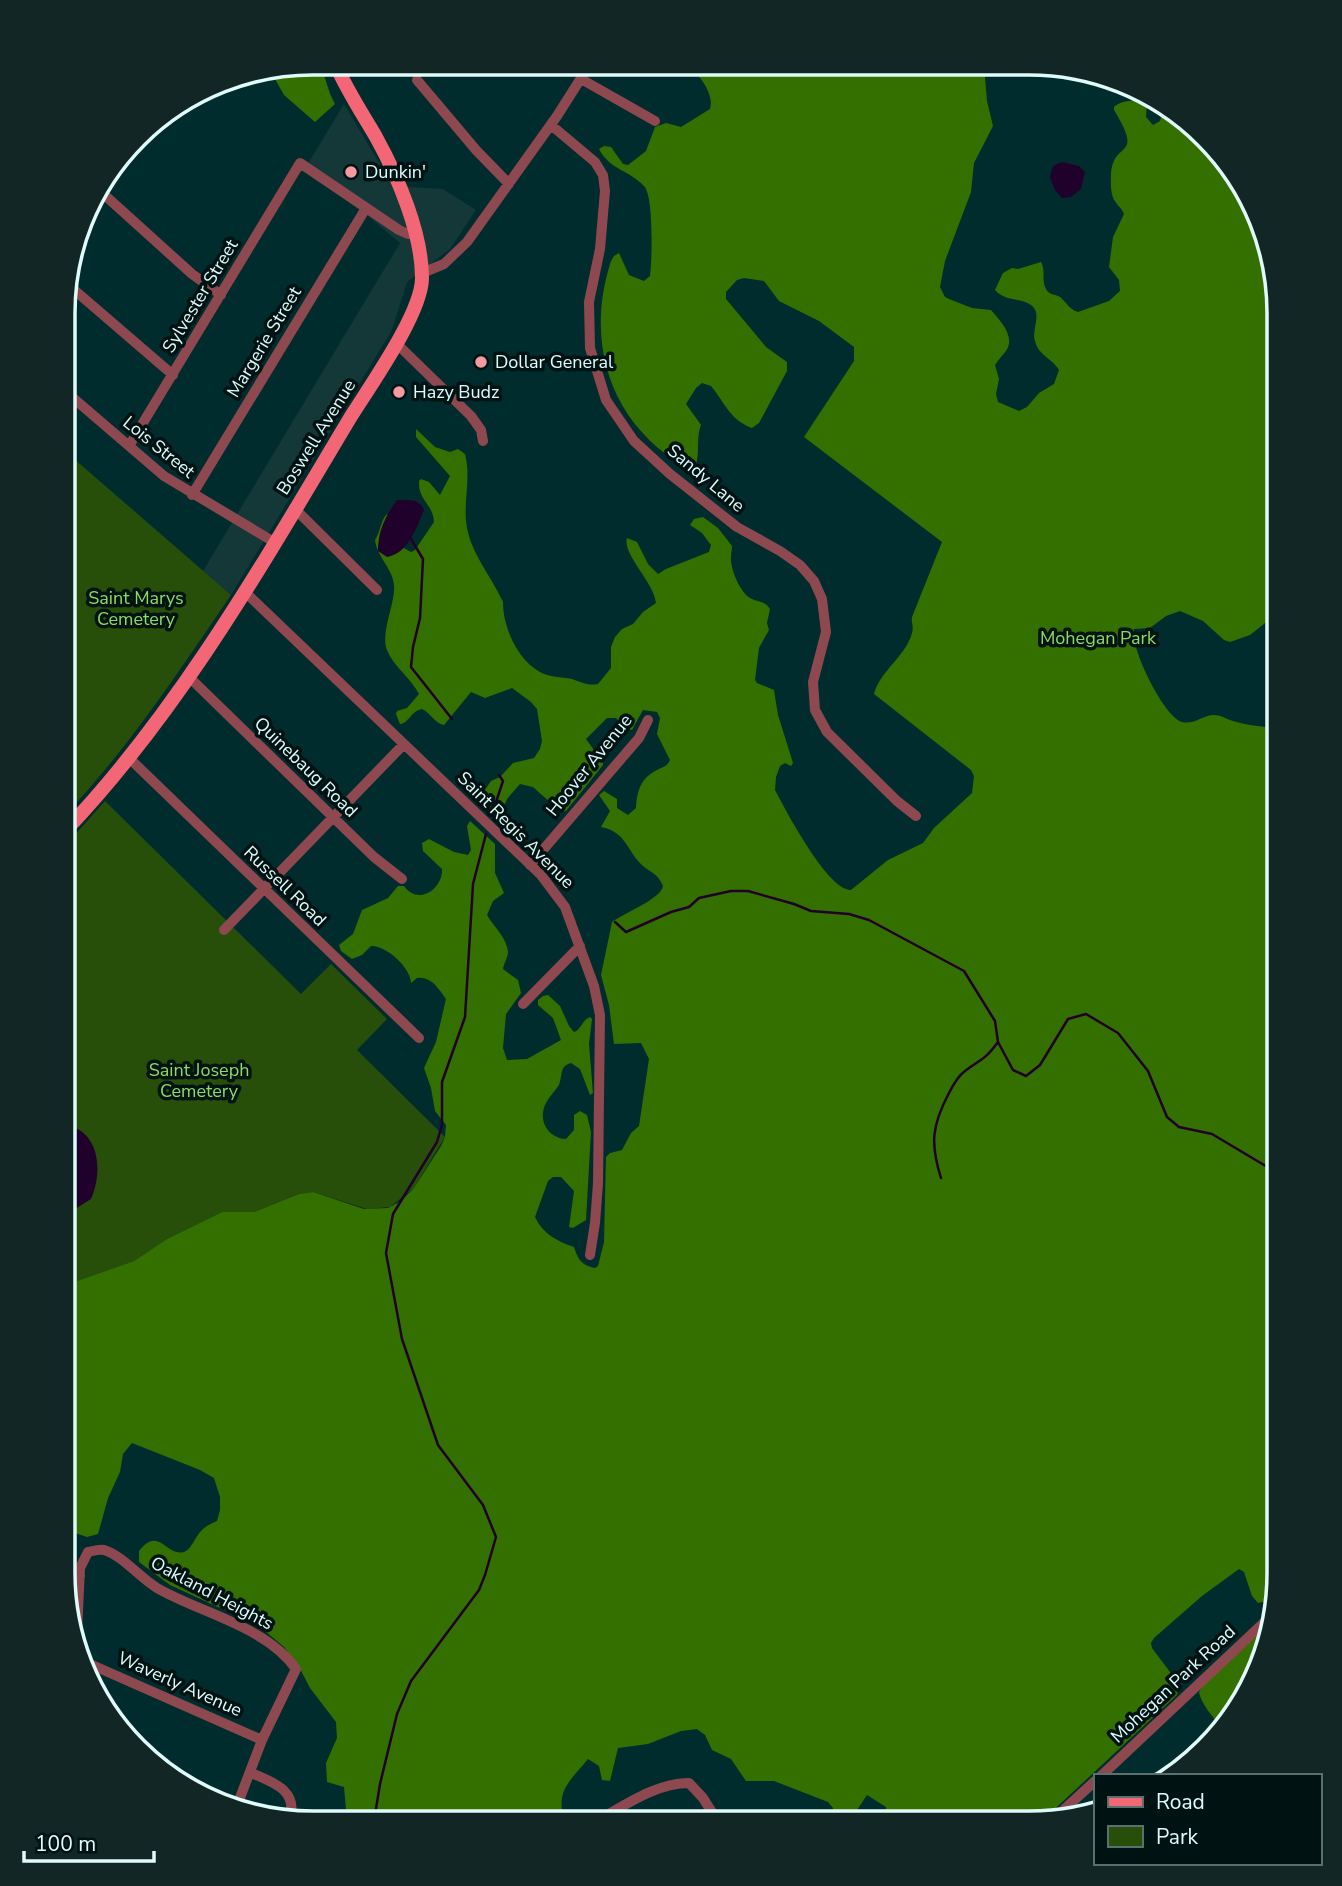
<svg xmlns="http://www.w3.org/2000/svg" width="1342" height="1886" viewBox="0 0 1342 1886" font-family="'Nunito Sans',sans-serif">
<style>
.built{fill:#143738}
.green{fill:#274f0a}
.forest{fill:#347000}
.water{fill:#20012b}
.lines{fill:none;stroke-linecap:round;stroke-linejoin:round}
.stream{stroke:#20012b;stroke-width:2.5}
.minor{stroke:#8d494f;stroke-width:10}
.major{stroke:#f36676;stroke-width:14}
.poi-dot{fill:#f49aa0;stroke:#001313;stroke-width:2.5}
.labels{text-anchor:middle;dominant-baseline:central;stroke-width:7;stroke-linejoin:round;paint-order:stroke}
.poi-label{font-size:18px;fill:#dffbfa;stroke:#001313;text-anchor:start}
.street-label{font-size:18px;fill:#dffbfa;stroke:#001313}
.park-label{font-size:18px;fill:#8ddc62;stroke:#001313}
.rim{fill:none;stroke:#dffbfa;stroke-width:3.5}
</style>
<rect width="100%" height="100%" fill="#012c2d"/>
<path class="built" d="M344,104L393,186L443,189L476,210L450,249L407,282L392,330L231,595L203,571L400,243L307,165Z"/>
<path class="green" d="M65,451L231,595C179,671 128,749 64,816Z
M105,801L301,994L331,964L387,1019L357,1050L445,1137L414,1188L390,1207L367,1209L313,1192L299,1194L254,1212H222L167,1239L134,1261L64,1286V847Z"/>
<path class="forest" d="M319,63C326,76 327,90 335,104L315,122L284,95L270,70Z
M685,64L984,65L987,101L993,126L974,163L971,192L945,261L940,287L945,297L949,299L972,308L991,310C1000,321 1016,336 1006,351C1002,356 998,360 995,365L999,379L996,394L998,402L1019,411L1027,407L1039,393L1054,384L1059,370C1053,359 1038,355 1035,341C1031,329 1043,314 1031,305C1020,297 1005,302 995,290L1003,273L1012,268L1018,269L1041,262C1046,270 1041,280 1046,289C1049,295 1055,294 1060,297C1067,303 1069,309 1078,312L1109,301L1120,291L1119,280L1109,267L1113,237L1124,214C1122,208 1118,207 1115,201C1110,194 1111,182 1111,174C1113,139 1145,161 1114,110V107C1120,100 1138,99 1147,102L1146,117L1153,125L1160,121L1163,107L1181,115L1253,203L1279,313V612L1250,635L1230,642L1224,640L1203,621L1180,611L1166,616L1150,628L1134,629C1129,646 1164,717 1182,722C1194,725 1203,715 1214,715C1220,715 1225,718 1230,720C1244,725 1264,727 1279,728L1278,1589L1275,1599L1258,1603L1252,1596L1244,1572L1239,1569L1202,1596L1154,1638L1151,1643L1152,1648L1179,1684L1177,1695L1044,1819L1029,1823H880L886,1813V1807L867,1795L849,1822H832L833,1808L828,1802L774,1781H746L731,1759L712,1750L705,1735L697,1729L681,1731L648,1744L618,1748L610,1781L602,1780L599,1766L588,1759C571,1780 554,1791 565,1822L344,1821L346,1810L344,1787L327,1782L326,1763L337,1738L336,1722L310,1688L298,1665L284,1647L259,1626L170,1585L139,1562V1551C159,1525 166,1557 184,1552C192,1549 196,1535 202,1530C206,1526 212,1523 217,1521L220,1510V1497L214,1478L200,1470L132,1443L123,1454L120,1472L108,1498L98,1534L87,1537L63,1529V1286L134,1261L167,1239L222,1212H254L299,1194L313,1192L364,1209L388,1208L401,1201L414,1188L441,1146L445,1137L446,1125L435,1111L431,1088L424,1068L436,1042L446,999C439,989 431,976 417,978L411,983C411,968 386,945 371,946L362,955L352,959L341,951L339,945L353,934L362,910L388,898L398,886H404C418,906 443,889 442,869L423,851L422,843L429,839L454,852L468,855L471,850L467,826L470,821L495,844V873L504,893L493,901L487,915C494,927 507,938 508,952C508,957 504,963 503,969L518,980L521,993L506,1014L503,1048L507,1060L527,1059L561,1040L553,1018L538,1005V1000L543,996L548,995L560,1006L569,1026L574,1032C581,1030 582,1020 590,1017L592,1019L589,1044L593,1093L590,1095L580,1069L571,1063C559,1066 563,1075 559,1085C555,1091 549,1097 546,1103C537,1120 548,1138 566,1139L574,1130V1115L580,1111L587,1115L591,1132L586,1220L573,1228L569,1227L574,1191L561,1177H553L548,1181L535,1217C543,1234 557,1241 574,1247C578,1259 581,1265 595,1268L598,1266L604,1242L606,1157L610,1153L622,1150L631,1133L639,1126L649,1059L641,1043L614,1044L609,1005L601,975L612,922C624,913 661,899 663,886C658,874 652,873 643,866C627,852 627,832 601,827L610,811L599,795L604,791L617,799V808L628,815L636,808C637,790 641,778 657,770C664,766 667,767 670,760L657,734L660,718L657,712L643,710L632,730L626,728L616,718H607L586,739L599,757L603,760V765L566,811L561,812L533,787L520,784L507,799L499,819L483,803L482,794L491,781L500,777L513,763L534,758L540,749L542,741L537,709L531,702L512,688L485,698L471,692L444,725C434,723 431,713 422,709C411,711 409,723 400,724L396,714L397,711L407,708L419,694C411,678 393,666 387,650C380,632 396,602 394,585C393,569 377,557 375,540C381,531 380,521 387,514L402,547L411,552L415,550L434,522C433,503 418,501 419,481L421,479L429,482L440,495L450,476L416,437V429L435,447L450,452L458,449L465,454C471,477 464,498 466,521C469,552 491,575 503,602C503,627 517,659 540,672C549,677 561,677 572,679C581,682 588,686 598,684L611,668V647L615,637L622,629L633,624L643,612L656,603C654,582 622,554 627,538L637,542L648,564L658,574L666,569L709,552L711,545L702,533L690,525L694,519L703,517L718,528L732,546C732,550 731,553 731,557C730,569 740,592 750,598C759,603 764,600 770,609L767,623L769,630L759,648L755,680L757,683L774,690L778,715L793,763L791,766L785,763L780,766L776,777L775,790C786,811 828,891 851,890L888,860L923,843L934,828L972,793L974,776L971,770L874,694C880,671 906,656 912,633C914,627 911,623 912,617L942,542L804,437L854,361V347L819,321L779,301L764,281L744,278L737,280L726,292V299L766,347L787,362V371L759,423L752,428C730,420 725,403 711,386L702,383L696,388L686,404L701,425C696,437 700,451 696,465L687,468C611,425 584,344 611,261L614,256L619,253L629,275L644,281L650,276C652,261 654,196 644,186C629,170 610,170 599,149L604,146L611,147L623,164L628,165L646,151L655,127L666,123L681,127L710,109C715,94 698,72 685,64Z
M1266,1624L1237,1712L1222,1725C1214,1721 1200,1701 1199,1692L1203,1685Z"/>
<path class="water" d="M1062,162L1079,166L1085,172L1081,189L1071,197L1062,198L1055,190L1050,177L1053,166Z
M397,500C409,500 419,498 424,510C416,528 409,553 387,557L378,551C378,531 385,517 397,500Z
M71,1126C101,1136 102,1174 91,1199L64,1216V1127Z"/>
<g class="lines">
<path class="stream" d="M411,539L423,559L420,618L413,647L411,667L452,719
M492,814L503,781L499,775
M615,922L626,932L671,912L689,907L699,898L731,891H748L794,904L811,911L849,914L869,920L964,971L995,1021L998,1042L1013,1070L1026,1076L1040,1065L1068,1019L1086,1014L1118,1033L1148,1071L1167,1117L1179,1127L1212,1134L1264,1165L1279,1171
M941,1178C930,1143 932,1125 949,1093C953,1085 958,1076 965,1071C982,1058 984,1061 998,1042
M374,1821L380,1784L397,1714L411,1681L479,1590L485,1575L496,1537L483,1505L438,1445L402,1339L386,1253L393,1214L437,1142L442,1125V1082L465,1017L473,884L486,834"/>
<path class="minor" d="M581,79L655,121
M417,80L476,150L509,184
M551,125L595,162L603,175L605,191L600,249L589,302L590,348L606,400L634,441L670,474L737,527L780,551L800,565L814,581L822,599L826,632L813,682L815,710L827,732L897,801L916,816
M99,190L192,274L221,295
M94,197L118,166
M422,273L444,264L467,242L557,116L590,64
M65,282L173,375
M396,343L471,416L481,430L483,441
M65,391L164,476L274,542
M129,446L300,163L399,230L408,234L415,233
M192,495L366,208
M294,508L377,590
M244,591L541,875L565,907L594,986L600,1015L598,1183L595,1223L590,1255
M189,677L374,857L402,879
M128,757L419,1038
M530,865L639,738L648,720
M224,930L404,744
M523,1004L580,946
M63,1575L80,1576
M77,1632L80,1568L88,1552C93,1551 99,1549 104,1550C123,1556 139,1577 157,1588C200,1613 266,1626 296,1669L262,1740L238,1803
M83,1661L262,1740
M251,1773C273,1782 300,1791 289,1821
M1101,1776L1269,1618
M1057,1816L1095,1781
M595,1822C624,1806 655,1783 689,1783L703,1798L718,1822
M759,1822L779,1815"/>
<path class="major" d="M64,832C179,712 265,560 350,418C370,386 422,313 422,278C422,233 398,177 376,137C362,113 346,89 335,63"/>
</g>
<g class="poi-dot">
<circle cx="351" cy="172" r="7"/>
<circle cx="481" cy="362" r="7"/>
<circle cx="399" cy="392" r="7"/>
</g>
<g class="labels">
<g class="poi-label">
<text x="365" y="172">Dunkin'</text>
<text x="495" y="362">Dollar General</text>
<text x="413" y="392">Hazy Budz</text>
</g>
<g class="street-label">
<text transform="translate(200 296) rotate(-59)">Sylvester Street</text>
<text transform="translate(264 342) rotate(-59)">Margerie Street</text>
<text transform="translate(316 437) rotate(-58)">Boswell Avenue</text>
<text transform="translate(159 447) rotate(39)">Lois Street</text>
<text transform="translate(706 478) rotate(40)">Sandy Lane</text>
<text transform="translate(589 765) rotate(-51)">Hoover Avenue</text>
<text transform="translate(306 767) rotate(44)">Quinebaug Road</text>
<text transform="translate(516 830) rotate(45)">Saint Regis Avenue</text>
<text transform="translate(285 886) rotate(44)">Russell Road</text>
<text transform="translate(212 1593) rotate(28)">Oakland Heights</text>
<text transform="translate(180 1684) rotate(24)">Waverly Avenue</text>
<text transform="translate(1173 1684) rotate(-43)">Mohegan Park Road</text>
</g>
<g class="park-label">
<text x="136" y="598">Saint Marys<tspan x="136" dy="21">Cemetery</tspan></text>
<text x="1098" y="638">Mohegan Park</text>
<text x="199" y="1070">Saint Joseph<tspan x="199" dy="21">Cemetery</tspan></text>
</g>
</g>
<path d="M0 0H1342V1886H0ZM313 75H1029A238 238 0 0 1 1267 313V1573A238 238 0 0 1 1029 1811H313A238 238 0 0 1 75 1573V313A238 238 0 0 1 313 75Z" fill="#122625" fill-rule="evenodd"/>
<path class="rim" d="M313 75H1029A238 238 0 0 1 1267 313V1573A238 238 0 0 1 1029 1811H313A238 238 0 0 1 75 1573V313A238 238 0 0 1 313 75Z"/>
<rect x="1094" y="1774" width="228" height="91" fill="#001313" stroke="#59706f" stroke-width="2"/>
<rect x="1108" y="1797" width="35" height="10" fill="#f36676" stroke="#59706f" stroke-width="2"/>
<text x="1156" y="1809" font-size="21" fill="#dffbfa">Road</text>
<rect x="1108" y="1826" width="35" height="21" fill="#274f0a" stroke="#59706f" stroke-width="2"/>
<text x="1156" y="1844" font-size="21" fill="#dffbfa">Park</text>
<path d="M24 1851v10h130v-10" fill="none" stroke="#dffbfa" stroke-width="3.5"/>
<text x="35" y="1851" font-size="21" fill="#dffbfa" stroke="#001313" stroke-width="5" paint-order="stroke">100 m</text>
</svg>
